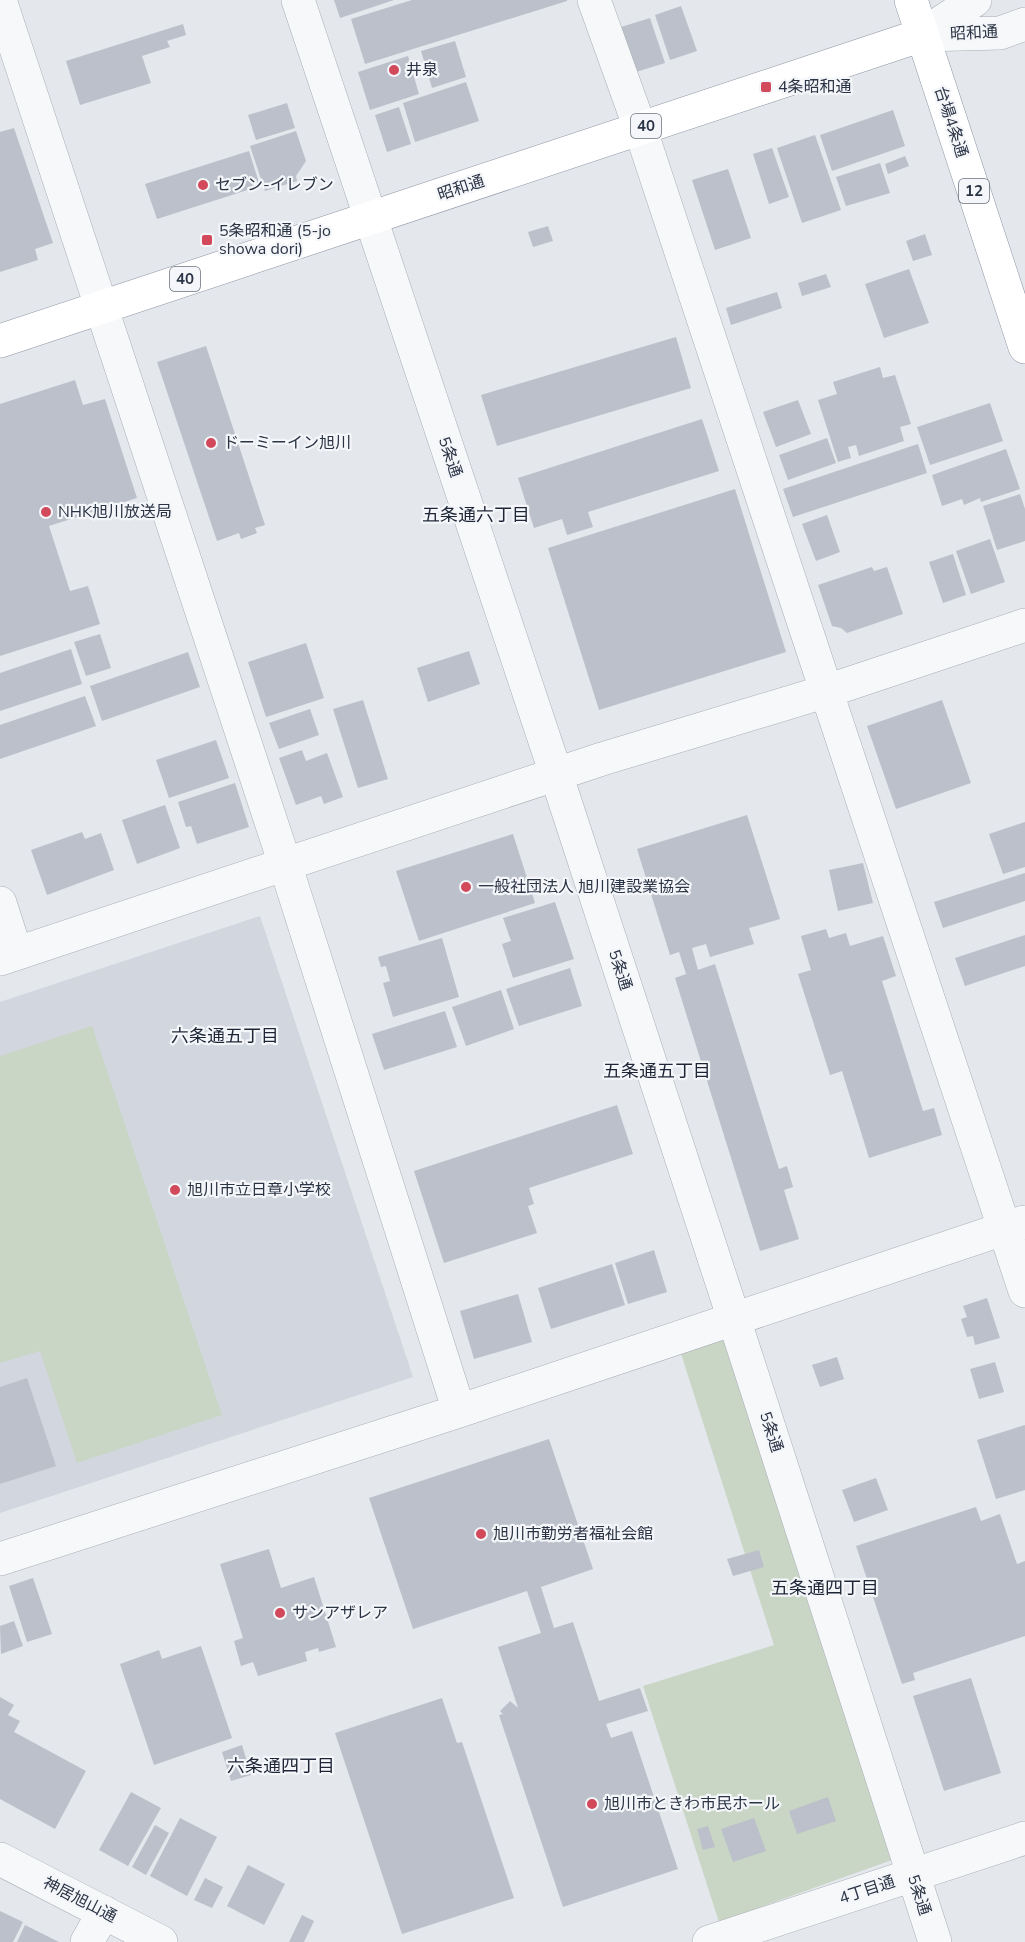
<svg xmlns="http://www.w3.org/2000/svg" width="1025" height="1942" viewBox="0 0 1025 1942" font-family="'Nunito Sans','Noto Sans JP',sans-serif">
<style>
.built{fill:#d2d6de}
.green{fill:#c9d6c5}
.building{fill:#bbc0ca}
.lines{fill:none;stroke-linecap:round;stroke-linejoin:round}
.minor-casing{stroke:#a9aeb7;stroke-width:34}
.highway-casing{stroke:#8b94a3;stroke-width:34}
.minor{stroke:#f7f8fa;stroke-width:33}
.highway{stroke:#fff;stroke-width:33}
.poi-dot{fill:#d1495b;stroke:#f4f6f9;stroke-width:2}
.labels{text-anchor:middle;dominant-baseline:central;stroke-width:4.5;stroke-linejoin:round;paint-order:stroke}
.shield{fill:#f4f6f9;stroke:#676e7b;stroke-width:1.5}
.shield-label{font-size:15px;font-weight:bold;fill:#2b3445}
.street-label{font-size:16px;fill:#2b3445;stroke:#f4f6f9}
.poi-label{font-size:16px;fill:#2b3445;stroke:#f4f6f9;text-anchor:start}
.neighbourhood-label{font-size:18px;fill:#1d2536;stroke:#f4f6f9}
</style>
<rect width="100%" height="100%" fill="#e4e7ec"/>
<path class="built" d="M260,916L413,1377L0,1513V1002Z"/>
<path class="green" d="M92,1026L222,1415L77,1463L40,1351L0,1363V1056Z
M734,1318L906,1855L719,1922L643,1686L774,1645L676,1338Z"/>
<path class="building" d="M334,0H394L340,18Z
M412,0H567V1L365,64L351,19Z
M681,6L697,51L670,60L655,15Z
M650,18L665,63L636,72L621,27Z
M183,24L186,35L167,41L170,47L142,56L151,83L80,105L66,61Z
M455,41L466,77L432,88L421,51Z
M408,56L419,94L370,110L358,72Z
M466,82L479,121L415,142L403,103Z
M287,103L295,128L256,140L248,115Z
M399,107L411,144L387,152L375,115Z
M893,110L905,146L832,171L820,135Z
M14,128L53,243L35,249L38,260L0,272V132Z
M296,131L306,161L296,176L297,181L265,191L250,146Z
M815,135L841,210L802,223L777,148Z
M772,148L789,197L769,204L753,154Z
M249,151L260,186L157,219L145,184Z
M905,156L909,166L888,174L885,164Z
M880,163L890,193L846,206L836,177Z
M728,169L751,238L715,250L692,180Z
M548,226L553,241L533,247L528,232Z
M925,234L932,255L913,261L906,241Z
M909,269L929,323L884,338L865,284Z
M826,274L831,287L802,296L798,283Z
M777,292L782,308L731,325L726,308Z
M676,337L691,388L497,446L481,395Z
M206,346L265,525L255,528L257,533L241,539L239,533L217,541L157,362Z
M880,367L883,378L895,375L911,424L900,427L904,441L859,456L856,445L848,447L851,458L838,462L818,400L837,394L833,382Z
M75,380L83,405L105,399L137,498L49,526L70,591L88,586L100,624L0,656V404Z
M798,400L811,434L776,447L763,412Z
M990,403L1003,441L930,465L917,427Z
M702,419L719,471L588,512L593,527L567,535L562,519L534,528L518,478Z
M827,438L836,463L788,480L779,455Z
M918,444L927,473L793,517L783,489Z
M1006,449L1020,489L981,502L980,498L964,505L962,499L942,506L932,475Z
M735,489L786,652L599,710L548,548Z
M1020,494L1025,509V541L997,550L983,506Z
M827,515L840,552L816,561L802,524Z
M990,539L1005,582L971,594L956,551Z
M953,554L966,595L943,603L929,562Z
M872,567L874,571L887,567L903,614L847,633L841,628L832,626L818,585Z
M100,634L111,668L86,676L74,642Z
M306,643L324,698L266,717L248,662Z
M71,649L82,684L0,711V673Z
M469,651L480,684L428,702L417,668Z
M188,652L200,687L102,721L90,686Z
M85,696L96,726L0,759V725Z
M363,700L388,779L358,788L333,709Z
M942,700L971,783L896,809L867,726Z
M310,709L319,735L279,749L269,723Z
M216,740L229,778L169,798L156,760Z
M302,750L306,761L327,753L343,797L324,804L321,796L296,805L279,758Z
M235,783L249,827L197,844L191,826L186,827L178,802Z
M165,805L180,848L137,864L122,820Z
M747,815L780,919L749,928L754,944L710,957L706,944L692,948L698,970L715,964L779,1169L787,1166L793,1187L784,1190L799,1239L760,1251L675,978L686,974L679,952L670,955L637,849Z
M1025,822V867L1003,874L989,834Z
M82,832L85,839L101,833L114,870L47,895L31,850Z
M513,834L535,903L419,941L396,871Z
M863,863L873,903L838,911L829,870Z
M1025,873V901L943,928L934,902Z
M555,902L574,959L513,978L502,944L511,941L503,918Z
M826,929L829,938L846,933L850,946L883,936L896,976L882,981L923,1111L934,1108L942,1135L869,1158L842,1071L830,1075L798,974L811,970L801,936Z
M1025,935V966L965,986L955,958Z
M442,938L459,997L393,1017L383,983L390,981L386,966L381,967L378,957Z
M570,968L582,1006L519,1026L506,989Z
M501,990L514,1029L466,1046L452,1007Z
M445,1011L457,1047L384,1070L372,1034Z
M617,1105L633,1154L529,1188L534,1204L528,1206L537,1233L444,1263L414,1171Z
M654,1250L667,1292L628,1304L615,1263Z
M612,1264L625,1305L551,1329L538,1288Z
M518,1294L532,1342L474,1359L460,1311Z
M987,1298L1000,1338L975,1345L973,1336L967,1337L961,1319L967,1317L963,1306Z
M837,1357L844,1379L820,1387L812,1365Z
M995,1362L1004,1392L979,1399L970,1369Z
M27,1378L56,1466L0,1484V1387Z
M1025,1425V1490L996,1499L977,1440Z
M549,1439L593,1569L541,1587L554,1628L573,1622L599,1701L640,1688L648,1711L606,1724L611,1738L632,1731L678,1869L563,1907L499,1715L503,1714L500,1711L510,1701L518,1708L498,1647L541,1633L527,1591L413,1629L369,1498Z
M876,1478L888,1510L854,1522L842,1490Z
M976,1507L981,1521L1000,1514L1017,1564L1025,1561V1636L913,1673L915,1680L902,1684L856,1546Z
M269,1549L281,1588L314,1577L336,1647L319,1652L318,1648L305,1652L307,1661L258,1676L253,1662L241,1666L234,1641L243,1638L220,1564Z
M759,1550L764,1567L733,1576L727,1559Z
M33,1578L52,1634L27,1642L9,1586Z
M14,1621L23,1646L1,1654L0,1626Z
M201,1646L232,1738L154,1765L120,1664L159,1650L162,1659Z
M971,1678L1001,1773L944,1791L913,1696Z
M0,1697L14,1705L8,1715L20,1721L14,1732L86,1771L55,1829L0,1799Z
M442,1698L457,1743L462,1742L514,1898L402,1934L335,1733Z
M242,1745L251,1775L231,1781L222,1752Z
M131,1792L161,1808L128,1866L99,1850Z
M828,1797L836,1821L797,1834L789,1811Z
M180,1818L217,1837L187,1896L150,1876Z
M754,1818L766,1851L733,1862L721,1829Z
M155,1825L169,1833L146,1875L132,1867Z
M708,1826L715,1847L703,1850L697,1829Z
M248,1865L285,1884L264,1925L227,1906Z
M205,1878L223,1887L212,1908L194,1900Z
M0,1911L23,1922L13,1942H0Z
M302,1915L314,1921L304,1942H289Z
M25,1925L59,1942H17Z"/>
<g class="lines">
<g class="minor-casing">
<path id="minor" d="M0,0L285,864L459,1411
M298,0L556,774L746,1356L935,1942
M594,0L640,128L1025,1291
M922,35L1000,33L1025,24
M922,35L975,0
M0,903L16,953
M0,959L602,759L827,691L1025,625
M0,1559L459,1411L1024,1222
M0,1859L161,1942
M87,1942L104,1912
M709,1942L1025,1838"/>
</g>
<g class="highway-casing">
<path id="highway" d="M911,0L1025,347
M0,341L922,35"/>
</g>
<use href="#minor" class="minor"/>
<use href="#highway" class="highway"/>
</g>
<g class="poi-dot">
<circle cx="394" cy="70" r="6"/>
<rect x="760" y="81" width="12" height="12" rx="3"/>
<circle cx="203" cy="185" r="6"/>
<rect x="201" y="234" width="12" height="12" rx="3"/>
<circle cx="211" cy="443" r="6"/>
<circle cx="46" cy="512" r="6"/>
<circle cx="466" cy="887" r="6"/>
<circle cx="175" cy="1190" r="6"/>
<circle cx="481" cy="1534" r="6"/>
<circle cx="280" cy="1613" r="6"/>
<circle cx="592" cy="1804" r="6"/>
</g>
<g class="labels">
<g class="shield">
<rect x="631" y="114" width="30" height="24" rx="4.5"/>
<rect x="959" y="179" width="30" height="24" rx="4.5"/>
<rect x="170" y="267" width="30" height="24" rx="4.5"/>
</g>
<g class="shield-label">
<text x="646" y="126">40</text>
<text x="974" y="191">12</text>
<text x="185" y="279">40</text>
</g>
<g class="street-label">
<text transform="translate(974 33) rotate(-3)">昭和通</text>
<text transform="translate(951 122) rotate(72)">台場4条通</text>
<text transform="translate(461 188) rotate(-18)">昭和通</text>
<text transform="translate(450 457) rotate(71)">5条通</text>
<text transform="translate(620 970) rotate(72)">5条通</text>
<text transform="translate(771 1432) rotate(72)">5条通</text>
<text transform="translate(867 1890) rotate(-18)">4丁目通</text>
<text transform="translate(919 1895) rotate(72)">5条通</text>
<text transform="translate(80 1900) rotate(27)">神居旭山通</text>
</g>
<g class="poi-label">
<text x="406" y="70">井泉</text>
<text x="778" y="87">4条昭和通</text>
<text x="215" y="185">セブン-イレブン</text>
<text x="219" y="231">5条昭和通 (5-jo<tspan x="219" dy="18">showa dori)</tspan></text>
<text x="223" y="443">ドーミーイン旭川</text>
<text x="58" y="512">NHK旭川放送局</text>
<text x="478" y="887">一般社団法人 旭川建設業協会</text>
<text x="187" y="1190">旭川市立日章小学校</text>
<text x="493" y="1534">旭川市勤労者福祉会館</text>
<text x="292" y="1613">サンアザレア</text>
<text x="604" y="1804">旭川市ときわ市民ホール</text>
</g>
<g class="neighbourhood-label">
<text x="476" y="515">五条通六丁目</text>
<text x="225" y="1036">六条通五丁目</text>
<text x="657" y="1071">五条通五丁目</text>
<text x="825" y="1588">五条通四丁目</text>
<text x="281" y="1766">六条通四丁目</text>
</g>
</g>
</svg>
